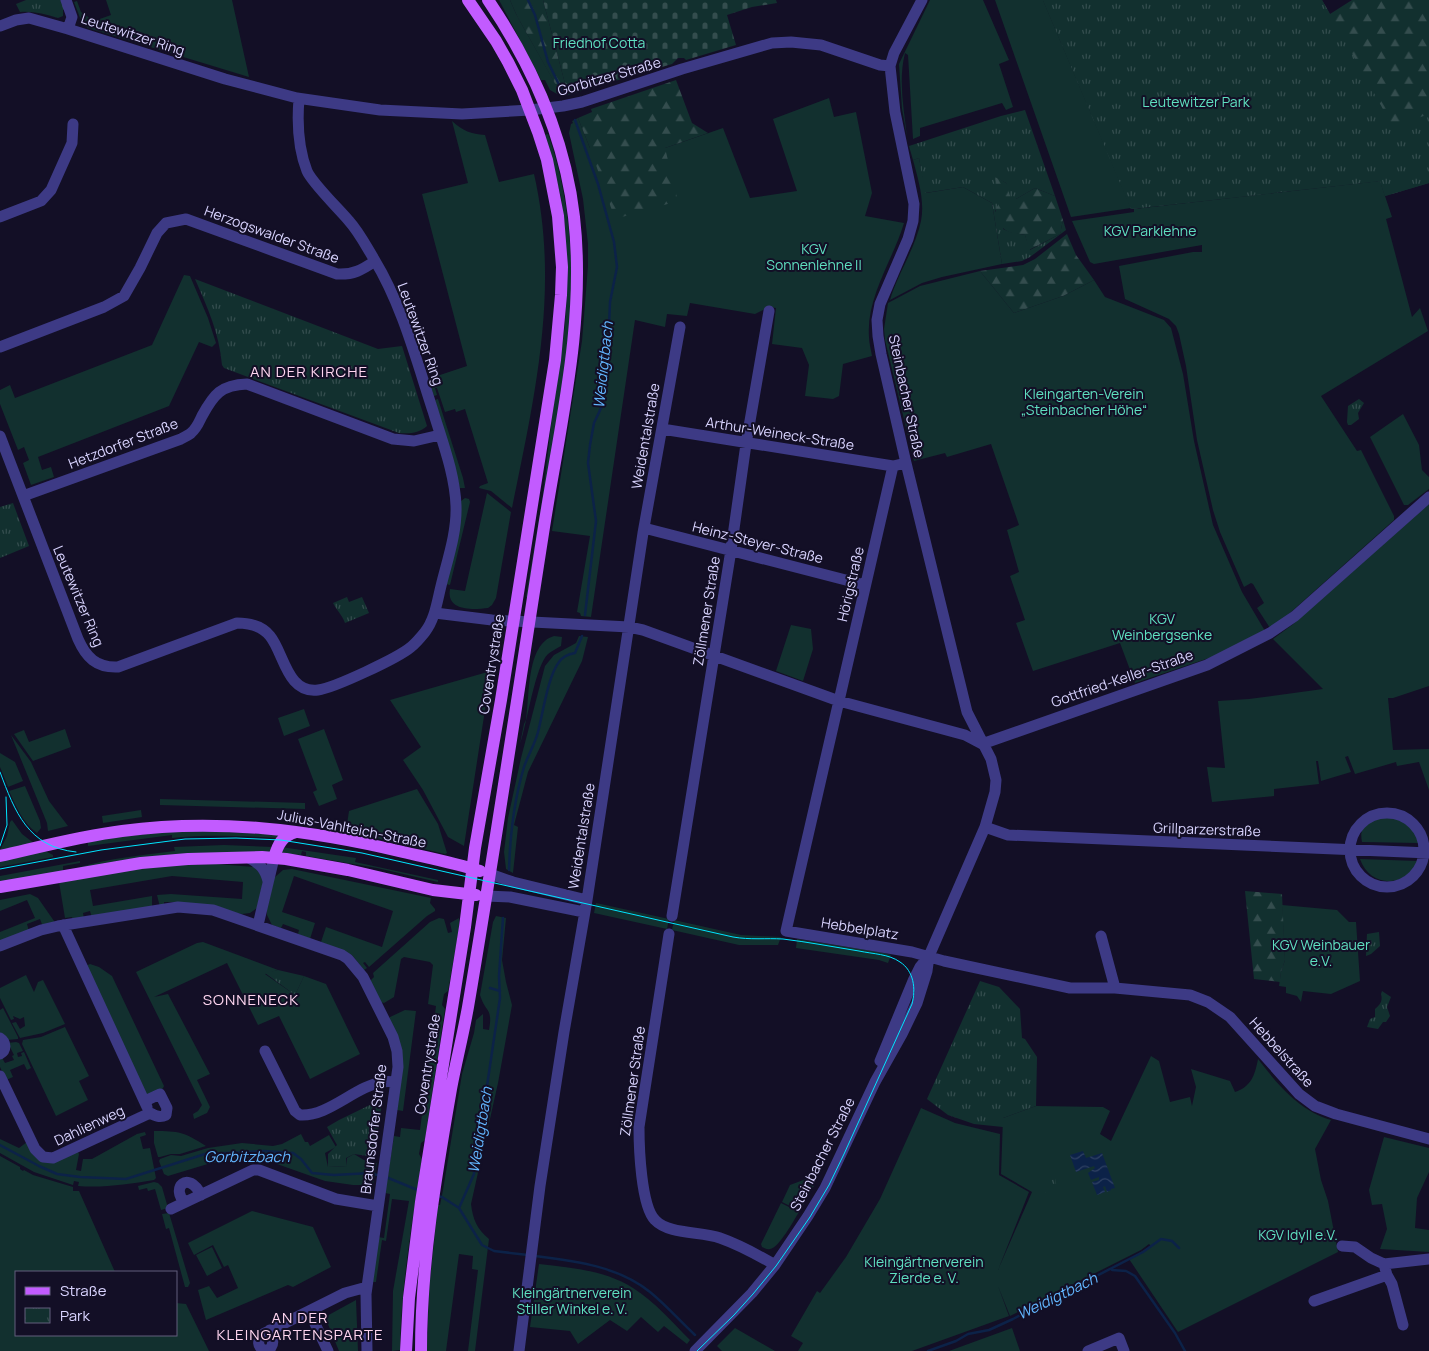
<svg xmlns="http://www.w3.org/2000/svg" width="1429" height="1351" viewBox="0 0 1429 1351" font-family="Manrope,sans-serif">
<style>
.green{fill:#12302f}
.forest{fill:url(#forest-firs)}
.cemetery{fill:url(#cemetery-stones)}
.park{fill:url(#park-tufts)}
.water{fill:url(#water-waves)}
.lines{fill:none;stroke-linecap:round;stroke-linejoin:round}
.stream{stroke:#0c2248;stroke-width:2.5}
.minor{stroke:#3d3a85;stroke-width:11}
.major{stroke:#c25bff;stroke-width:12}
.tram{stroke:#00e5ff;stroke-width:1}
.labels{text-anchor:middle;dominant-baseline:central;stroke-width:4;stroke-linejoin:round;paint-order:stroke}
.street-label{font-size:14px;fill:#d9d4ff;stroke:#130f26}
.park-label{font-size:14px;fill:#5fe0c0;stroke:#130f26}
.water-label{font-size:15px;font-style:italic;fill:#62b6ff;stroke:#130f26}
.neighbourhood-label{font-size:15px;letter-spacing:1px;fill:#ffd6f0;stroke:#130f26}
</style>
<defs>
<pattern id="forest-firs" width="22" height="20" patternUnits="userSpaceOnUse" patternTransform="scale(1.25)"><rect width="22" height="20" fill="#12302f"/><path d="M5 1l3.5 6h-7zM16 11l3.5 6h-7z" fill="#344d4e"/></pattern>
<pattern id="cemetery-stones" width="16" height="16" patternUnits="userSpaceOnUse" patternTransform="scale(1.25)"><rect width="16" height="16" fill="#12302f"/><path d="M2 7V4a2 2 0 0 1 4 0v3zM10 15v-3a2 2 0 0 1 4 0v3z" fill="#344d4e"/></pattern>
<pattern id="park-tufts" width="24" height="20" patternUnits="userSpaceOnUse" patternTransform="scale(1.25)"><rect width="24" height="20" fill="#12302f"/><path d="M3 7l-1-3M5 7V3M7 7l1-3M15 17l-1-3M17 17v-4M19 17l1-3" fill="none" stroke="#344d4e"/></pattern>
<pattern id="water-waves" width="16" height="10" patternUnits="userSpaceOnUse" patternTransform="scale(1.25)"><rect width="16" height="10" fill="#0c2248"/><path d="M0 5q4-4 8 0t8 0" fill="none" stroke="#2f4163"/></pattern>
</defs>
<rect width="100%" height="100%" fill="#130f26"/>
<path class="green" d="M106,0H232L249,77L88,28L82,23L74,2L77,1L81,12L94,21L111,15Z
M499,0H510L517,16L559,90L556,91L557,94L550,90L545,80H541Z
M930,0H983L1009,60L999,64L1013,107L1006,110L1002,103L920,128V136L913,139L908,55L905,53C898,81 904,109 907,137L902,109L899,64Z
M995,0H1043L1131,208L1071,217Z
M829,98L834,117L856,112L872,193L865,216L904,223C893,260 866,297 869,337C869,343 871,350 872,356L843,364L839,396L833,399L805,396L809,365L802,348L772,344L776,308L769,307L755,314L690,303L687,316L667,314L665,327L635,320L591,617L581,616L580,613L577,612L590,536L552,531L582,341L588,266V244L583,199L569,133L571,124L573,123L572,121L578,118L590,148H665L723,128L750,198L797,191L773,119Z
M452,121C463,131 471,134 485,135L499,182L534,174C560,288 535,395 512,508L491,491L479,488L480,486L488,483L465,409L456,412L455,409L445,412L437,388H435L437,395L434,396L428,379L467,366L422,194L468,183Z
M548,134C570,195 574,265 571,329L530,598L526,597L543,494L551,425L565,325L567,292L565,227L561,197L544,135Z
M919,158L926,193L963,187L992,203L1002,264L942,277L922,283L890,300C898,273 915,249 921,221C925,201 918,179 913,160Z
M1380,181L1392,217L1386,219L1412,317L1420,308L1428,331L1321,396L1357,451L1361,450L1394,516V520L1282,620L1270,628L1257,608L1264,603L1253,584L1251,583L1244,587L1220,532L1213,510L1197,440L1186,366L1179,334L1176,326L1169,319L1125,299L1119,266L1193,252H1202V245L1094,264L1090,262L1072,221L1134,212V209Z
M980,271L1014,313L1063,296L1094,280L1105,297L1164,320L1171,328L1183,374L1194,441L1213,525L1242,592L1265,631L1215,656L1135,683L1120,643L1033,671L1016,623L1025,620L1010,576L1019,572L1007,530L1019,525L991,444L947,457L945,453L914,461L885,340L884,329L888,303L920,286Z
M184,275L190,276L208,318L216,343L212,347L199,342L169,406L38,457L42,470L51,467L54,477L31,485L23,463L29,460L24,447L18,450L0,404V390L10,385L15,398L152,345Z
M438,399L463,478L465,488H460L435,400Z
M1403,414L1419,445L1422,470L1429,477V489L1408,505H1404L1370,437Z
M487,493L511,512L496,598L492,605L488,608C472,610 446,611 450,589L465,591Z
M465,498L469,499L470,502L450,585L446,584L461,501Z
M1429,504V686L1393,698H1388L1393,750L1429,749V790L1419,762L1397,766L1396,762L1355,774L1348,756L1345,757L1351,772L1321,781L1318,761H1316L1319,784L1274,789V796L1212,802L1207,767L1225,768L1218,701L1249,699L1323,689L1273,639L1292,625Z
M791,625L811,629L813,649L803,681L776,671Z
M554,636L562,637L561,646C557,648 552,651 548,654C535,666 527,724 520,744L524,724L526,720C530,696 526,644 554,636Z
M579,636L588,637L582,661L528,772L514,825L518,827L513,873L506,869L504,852L508,818L521,758L545,666L554,655L576,643Z
M491,671L464,846L448,837L423,790L403,760L421,747L390,700Z
M304,709L310,726L284,736L278,718Z
M65,729L71,747L33,761L14,734L24,730L29,742Z
M324,729L343,780L332,785L337,799L319,806L313,792L317,790L298,739Z
M11,735L31,762L49,801L68,826L48,831L47,823Z
M0,753L15,762L23,781L8,787L0,767Z
M25,786L40,821L41,828L37,833C22,822 17,808 9,791Z
M417,789L438,824L447,853L445,854L346,831L349,811Z
M160,799L305,803V809L160,805Z
M141,810L142,817L103,823L102,816Z
M1386,817C1402,819 1416,826 1419,843L1362,842C1358,824 1371,819 1386,817Z
M12,820L22,834L35,844L0,850L7,836L10,822Z
M192,830L280,835L277,838C242,836 207,834 172,838V835L88,846V841L105,838Z
M224,845L273,847L271,852L166,855L80,868V867C111,858 143,855 175,851L174,847Z
M281,847L356,858L355,862L438,880V882L377,868L306,856V852L302,851L301,855L280,853Z
M45,851L53,855V857L0,867V861Z
M1360,859L1417,861L1418,862C1405,888 1370,888 1360,859Z
M80,861V863L63,866V871L0,882V876Z
M216,864L254,867L264,878L257,908L250,913L242,914L177,902H164V906L160,907L157,895L171,894L242,899L243,882L172,876L90,890L93,906L152,896V908L92,918L90,911L83,913L84,919L73,921L72,917L65,918L59,882L156,866Z
M292,869L431,898L430,903L435,909V911L427,916L369,967L365,962L363,963L367,968L364,970L352,955L321,942L326,927L382,947L393,911L294,876L282,912L315,923L310,939L298,934L299,930L283,924L281,928L272,925L267,915V908L274,878L283,870Z
M30,894L38,898L54,921V923L43,927L40,919L27,924L29,931L0,942V932L35,918L27,900L0,911V900Z
M596,903L669,919L667,929L594,913Z
M1282,905L1337,910L1349,922H1356L1360,981L1331,994L1303,991L1301,1002L1297,996L1286,993V987L1279,986L1281,972L1285,960Z
M496,916L506,918L502,960L506,982L512,1005L498,1083L471,1204C473,1220 477,1229 489,1239L475,1351H468L478,1270L472,1269L473,1256L459,1254L446,1351H427L429,1289L438,1205H440L443,1190L462,1074L474,1033L476,1020L483,1014V1029L489,1030C493,1007 486,1014 480,995L493,922Z
M439,918L444,919L448,933L452,932L450,923L459,918V929L448,991L444,994L442,1005L445,1009L425,1140L421,1143L419,1154L422,1159C412,1223 401,1286 400,1350L392,1351L393,1291L409,1201L392,1199L386,1241L382,1240L376,1282H372L378,1237L384,1238L390,1194L385,1193L394,1136L400,1137L401,1128L420,1130L436,1006L428,1004L433,965L430,962L404,957L401,959L394,997L384,1003L380,1002L370,981L374,977L373,973L430,922Z
M674,920L741,935L781,937L778,945H739L672,930Z
M797,939L881,952L891,955L888,963L879,960L796,948Z
M203,942L278,970L265,974L295,995L304,976L326,984L360,1054L310,1079L279,1016L258,1025L227,963L154,997L168,994L210,1074L197,1080L210,1107L207,1113L194,1119L193,1114L198,1111L202,1105L136,972L197,943Z
M90,964L99,967L112,976L164,1086L160,1094L145,1101L83,967Z
M26,975L34,992L38,982L43,980L65,1024L43,1033L20,1038L12,1023L16,1022L20,1029L25,1026L24,1017L20,1019L13,1016L14,1019L11,1020L0,998V988Z
M3,1008L18,1037V1039L7,1040L0,1035V1010Z
M405,1010L416,1011L403,1111L397,1110L389,1020L390,1017Z
M65,1027L89,1076L79,1081L88,1100L56,1116L22,1044L23,1040L41,1037Z
M16,1042L19,1043L23,1051L17,1053L18,1057L22,1056L21,1053L24,1052L31,1068L27,1070L24,1064L10,1070L13,1077L6,1080L0,1067V1057L1,1056L5,1063L14,1060L12,1056L14,1055L8,1043Z
M1151,1056L1159,1061L1170,1102L1190,1097L1192,1106L1196,1087L1191,1069L1230,1081L1235,1092C1251,1087 1255,1075 1258,1059C1278,1085 1299,1110 1331,1120L1315,1149L1321,1180L1328,1201L1338,1252L1178,1332L1129,1259L1151,1246L1149,1244L1141,1250L1010,1316L998,1286L1009,1316L912,1351H798L803,1343L791,1336L817,1291L820,1293L846,1257L880,1199L921,1108L955,1123L1000,1134L999,1175L1029,1192L998,1270L1032,1192L1001,1174L1003,1118L1036,1106L1103,1107L1110,1111L1100,1134L1111,1141Z
M154,1131C179,1131 184,1132 206,1146L180,1154H171L160,1157H158L154,1143Z
M145,1132L146,1135L140,1137L143,1149L150,1148L156,1178L154,1180C129,1184 104,1188 78,1186L79,1182L74,1181L73,1185L34,1172L0,1153V1139L19,1148L27,1142L41,1159L77,1150L79,1154L76,1170L81,1171L83,1159H92L137,1134Z
M301,1134L305,1142H308L310,1146L329,1135L336,1147L325,1153L328,1167L347,1166V1158L354,1154L364,1160L377,1163L373,1185H353L325,1181L260,1158L252,1157L224,1163H211L168,1176L164,1174L159,1161L160,1159L171,1155L181,1156L208,1148L242,1143L273,1146L282,1144Z
M1384,1137L1429,1148V1172L1417,1198L1415,1228L1429,1230V1252L1380,1249L1387,1229L1382,1204L1372,1205L1369,1190Z
M0,1156L20,1167V1169L23,1171L24,1170L33,1175L73,1187V1191H79L115,1272H16V1335H176V1303L186,1304L209,1351H0Z
M806,1179L815,1184L800,1211L782,1202L790,1185Z
M154,1182L158,1183L162,1187L168,1208L161,1210L155,1189L148,1191L147,1188L139,1190L138,1186Z
M781,1203L799,1212C794,1220 779,1248 770,1249C767,1250 765,1248 762,1247L761,1244Z
M252,1211L313,1227L331,1267L293,1287L288,1285L206,1320L198,1290L209,1286L217,1298L238,1288L228,1265L224,1267L213,1245L194,1255L188,1243Z
M169,1213L190,1283L188,1287H185L169,1228L166,1229L162,1214Z
M212,1247L222,1268L207,1276L196,1255Z
M539,1264C571,1268 605,1270 633,1288C655,1302 672,1322 690,1340L687,1344L664,1326L658,1332L641,1317L627,1331L610,1320L578,1344L570,1331L530,1327Z
M356,1300L358,1351H339L325,1317Z
M735,1328L775,1351H722L717,1346Z
M1012,1328L1020,1351H949Z"/>
<path class="forest" d="M510,0H543L568,95L562,96L517,16Z
M1043,0H1322L1330,14L1352,0H1429V183L1385,196L1380,181L1131,209Z
M676,80L692,123L708,133L665,148L678,201L615,219L590,148L578,118L592,112L591,109Z
M995,176L1006,183L1016,199L1035,188L1055,196L1063,220L1060,234L1029,250L1025,235C1020,234 1014,234 1009,232C991,225 995,192 995,176Z
M1067,234L1076,255L1094,280L1063,296L1014,313L980,271L1023,265L1035,259Z
M1245,891L1282,894L1285,960L1281,972L1280,982L1254,979Z"/>
<path class="cemetery" d="M543,0H776L777,3L752,7L727,15L736,45L686,60L684,58H678L672,64L568,95Z"/>
<path class="park" d="M26,0H62L66,10H63V16L58,18C45,14 33,11 20,12L16,4Z
M1043,0H1322L1393,127L1429,114V183L1385,196L1380,181L1131,209Z
M1025,110L1055,196L1035,188L1016,199H1011L1006,183L995,177L1000,201L995,211L1006,220L1003,229L1010,232L1025,235L1030,250L1060,234L1063,220L1066,230L1030,257L1022,261L1002,264L992,203L963,187L925,193L919,158L913,160L909,146L1001,116Z
M195,279L378,349L402,346L427,426C419,433 410,434 399,433L224,368L222,365C219,332 208,309 195,279Z
M1359,399L1364,403L1358,413L1359,419L1351,425H1348L1347,422L1348,406Z
M13,503L29,546L0,558V507Z
M347,597L349,602L362,597L369,613L345,623C341,613 337,611 333,603Z
M1379,932L1380,946L1371,954L1366,956L1367,934Z
M278,970L304,976L295,995L265,973Z
M980,981L999,987L1020,1009L1022,1038L1025,1039L1037,1057L1036,1106L1003,1118V1127L974,1124L948,1115L927,1099Z
M1382,991L1391,997L1387,1007L1390,1016L1386,1022H1383L1378,1029L1367,1027L1370,1019L1375,1017V1009C1380,1005 1383,1001 1381,994Z
M382,1101L375,1157L354,1154L346,1158L347,1166L328,1167V1154L337,1145L327,1127L339,1120L376,1102Z
M1054,1172L1059,1200L1049,1201C1046,1189 1035,1182 1054,1172Z"/>
<path class="water" d="M1083,1151L1086,1158L1102,1153L1115,1188L1111,1189V1190L1107,1192L1105,1186L1103,1187L1105,1192L1097,1195L1092,1182L1099,1180V1177L1091,1180L1088,1173L1095,1168L1094,1166L1076,1172L1070,1155Z"/>
<g class="lines">
<path class="stream" d="M528,0L535,15L548,62L564,95
M575,120L598,184L614,242L617,267L610,302L608,350L603,396L602,406L594,423L590,445L588,463L596,521L585,615
M509,870C510,836 514,800 524,767C528,755 535,744 538,732C543,713 548,676 559,662C563,656 569,654 575,653L582,636
M503,918L499,976L500,998L474,1174L459,1208L482,1245L494,1251L528,1255
M490,988L500,991
M0,1145L39,1166L57,1174L80,1177L126,1179L205,1154L264,1151L293,1153L301,1159L312,1173L334,1175L371,1173L380,1176
M386,1177L420,1191
M437,1196L442,1197L459,1208
M535,1256C575,1261 618,1266 650,1292C666,1305 680,1321 695,1335
M1112,1270L1126,1271L1135,1276L1175,1333L1185,1351
M928,1351L956,1341L968,1334L989,1330L1013,1319L1143,1252L1161,1239L1172,1241L1179,1248"/>
<path class="minor" d="M66,0L72,17L68,29
M0,26L16,20L29,18L68,29L225,79L297,98L380,110L462,114L530,110L563,106L582,102L682,69L772,43L791,42L821,45L880,65L890,66
M0,217L41,201L51,190L72,143L73,124
M0,347L104,307L124,296L140,268L157,233L166,223L186,219L337,274C353,275 362,270 375,261
M662,429L893,466
M0,436L78,639C86,657 96,668 118,667L237,623C249,623 262,626 270,636C284,653 287,694 318,690C334,688 398,658 411,647C416,643 421,637 425,632C435,619 437,602 441,586C447,561 457,533 456,506C455,474 442,441 433,411C416,359 402,305 374,259C366,246 359,232 349,221C340,210 312,183 307,171C298,148 297,123 299,99
M906,463L893,466L786,931L912,952L944,961L1070,988H1115L1190,995L1208,1002L1230,1017L1299,1094L1315,1106L1336,1114L1429,1139
M23,496L181,439C184,437 189,435 191,433C197,428 199,422 202,416C214,394 221,385 247,384L393,439L414,441L440,435
M644,528L865,585
M435,613L492,620L629,627L643,630L839,701L965,735L982,744
M982,744L1207,665L1270,633L1295,616L1429,497
M1350 850a37 37 0 1 1 74 0a37 37 0 1 1-74 0Z
M985,827L1008,835L1429,853
M249,858C260,864 265,869 268,881
M490,874L513,882L587,900
M486,896L510,897L584,912
M672,916L731,550L746,444L769,311
M63,925L147,1107
M258,925L274,858
M669,934L639,1127C639,1147 641,1206 655,1220C669,1235 702,1231 720,1238C740,1245 758,1255 775,1265
M1101,936L1115,988
M0,946L41,930L58,926L178,907L213,910L342,955L348,959L363,977L393,1037L397,1051L398,1067L366,1294L367,1351
M0,1038C6,1042 7,1050 0,1054
M265,1051L295,1111L300,1115C329,1117 356,1085 384,1082C388,1081 392,1082 396,1082
M880,1061L913,981L920,967L929,956
M0,1076L35,1149L43,1157L53,1158L150,1113C156,1116 160,1118 166,1115L167,1108L160,1094L145,1101
M185,1202C170,1189 188,1169 201,1195
M171,1209L253,1170H259L336,1199L378,1206
M1342,1246L1355,1247L1371,1258L1384,1264L1429,1259
M1385,1268L1387,1275L1392,1284L1403,1325
M1314,1301L1387,1275
M309,1311L328,1351
M270,1330C273,1338 275,1344 269,1350H263C257,1345 258,1342 261,1335L345,1293L367,1287
M519,1351L540,1186L564,1032L587,900L643,533L680,327
M695,1351L752,1293L775,1265L808,1216L825,1188L875,1082L902,1034L917,1003L927,971L929,956L985,827L995,792L996,780L991,759L967,712L906,463L881,354L878,336L877,320L880,304L908,239L913,221L914,204L895,112L890,66L894,53L922,0
M1088,1351L1119,1338L1124,1351"/>
<path class="major" d="M0,856C40,847 81,836 122,831C217,818 311,830 403,852C429,858 455,863 480,871
M274,858C278,844 282,836 296,832
M0,887L141,863L188,859L262,857L286,859L348,870L433,890L476,895
M406,1351L409,1298L421,1202L465,927L475,848L501,700L555,360L561,295L562,267L558,216L547,160L538,132L522,90L508,62L496,41L468,0
M421,1351C421,1263 436,1175 451,1089C456,1062 463,1035 468,1007C495,848 519,687 544,527C560,425 586,321 574,217C565,138 532,65 488,0"/>
<path class="tram" d="M0,772C15,812 28,847 76,852
M0,846L7,825L6,797
M0,869L101,850L185,839L236,838L281,840L362,853L733,937C750,940 766,938 783,939C808,942 834,947 859,951C873,954 889,954 900,962C914,971 916,989 912,1004L844,1154L829,1185L810,1217L776,1266L753,1294L734,1315L697,1351"/>
</g>
<g class="labels">
<g class="street-label">
<text transform="translate(133 34) rotate(18)">Leutewitzer Ring</text>
<text transform="translate(609 76) rotate(-16)">Gorbitzer Straße</text>
<text transform="translate(272 234) rotate(20)">Herzogswalder Straße</text>
<text transform="translate(421 334) rotate(70)">Leutewitzer Ring</text>
<text transform="translate(907 396) rotate(78)">Steinbacher Straße</text>
<text transform="translate(780 433) rotate(9)">Arthur-Weineck-Straße</text>
<text transform="translate(645 436) rotate(-80)">Weidentalstraße</text>
<text transform="translate(123 443) rotate(-21)">Hetzdorfer Straße</text>
<text transform="translate(758 542) rotate(14)">Heinz-Steyer-Straße</text>
<text transform="translate(850 584) rotate(-77)">Hörigstraße</text>
<text transform="translate(79 596) rotate(67)">Leutewitzer Ring</text>
<text transform="translate(706 611) rotate(-81)">Zöllmener Straße</text>
<text transform="translate(491 664) rotate(-81)">Coventrystraße</text>
<text transform="translate(1122 678) rotate(-19)">Gottfried-Keller-Straße</text>
<text transform="translate(352 828) rotate(11)">Julius-Vahlteich-Straße</text>
<text transform="translate(1207 829) rotate(2)">Grillparzerstraße</text>
<text transform="translate(581 836) rotate(-81)">Weidentalstraße</text>
<text transform="translate(860 928) rotate(9)">Hebbelplatz</text>
<text transform="translate(1282 1052) rotate(48)">Hebbelstraße</text>
<text transform="translate(427 1064) rotate(-81)">Coventrystraße</text>
<text transform="translate(632 1081) rotate(-82)">Zöllmener Straße</text>
<text transform="translate(89 1125) rotate(-25)">Dahlienweg</text>
<text transform="translate(373 1129) rotate(-83)">Braunsdorfer Straße</text>
<text transform="translate(822 1154) rotate(-63)">Steinbacher Straße</text>
</g>
<g class="park-label">
<text x="599" y="42">Friedhof Cotta</text>
<text x="1196" y="101">Leutewitzer Park</text>
<text x="1150" y="230">KGV Parklehne</text>
<text x="814" y="248">KGV<tspan x="814" dy="16">Sonnenlehne II</tspan></text>
<text x="1084" y="393">Kleingarten-Verein<tspan x="1084" dy="16">„Steinbacher Höhe“</tspan></text>
<text x="1162" y="618">KGV<tspan x="1162" dy="16">Weinbergsenke</tspan></text>
<text x="1321" y="944">KGV Weinbauer<tspan x="1321" dy="16">e.V.</tspan></text>
<text x="1298" y="1234">KGV Idyll e.V.</text>
<text x="924" y="1261">Kleingärtnerverein<tspan x="924" dy="16">Zierde e. V.</tspan></text>
<text x="572" y="1292">Kleingärtnerverein<tspan x="572" dy="16">Stiller Winkel e. V.</tspan></text>
</g>
<g class="water-label">
<text transform="translate(603 365) rotate(-84)">Weidigtbach</text>
<text transform="translate(480 1130) rotate(-81)">Weidigtbach</text>
<text x="247" y="1156">Gorbitzbach</text>
<text transform="translate(1057 1296) rotate(-26)">Weidigtbach</text>
</g>
<g class="neighbourhood-label">
<text x="309" y="371">AN DER KIRCHE</text>
<text x="251" y="999">SONNENECK</text>
<text x="300" y="1317">AN DER<tspan x="300" dy="17">KLEINGARTENSPARTE</tspan></text>
</g>
</g>
<rect x="15" y="1271" width="162" height="65" fill="#130f26" stroke="#625e7d"/>
<rect x="25" y="1287" width="25" height="8" fill="#c25bff" stroke="#625e7d"/>
<text x="60" y="1296" font-size="15" fill="#d9d4ff">Straße</text>
<rect x="25" y="1308" width="25" height="15" fill="url(#park-tufts)" stroke="#625e7d"/>
<text x="60" y="1321" font-size="15" fill="#d9d4ff">Park</text>
</svg>
